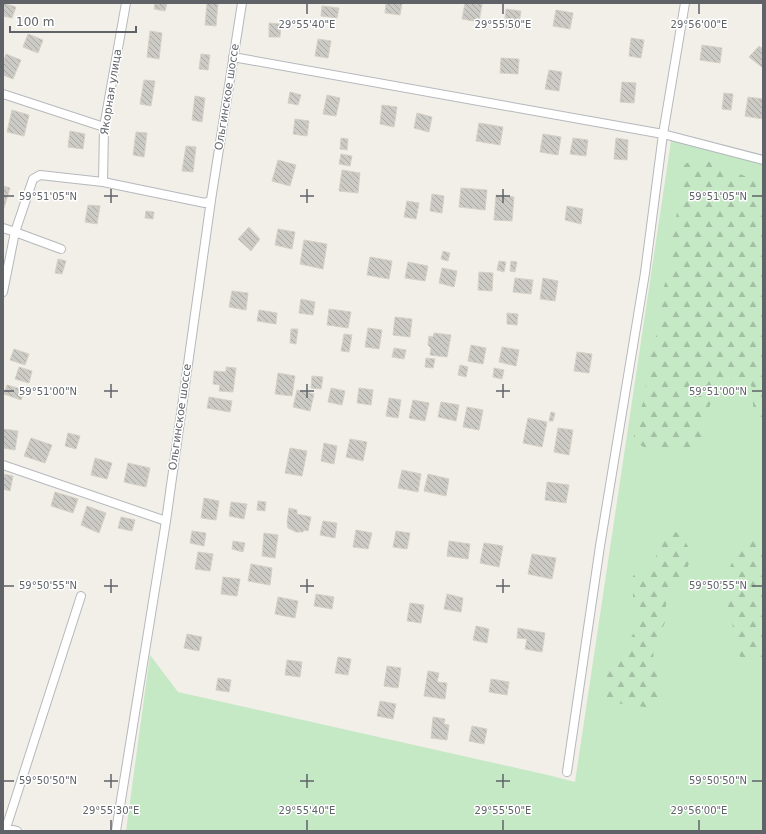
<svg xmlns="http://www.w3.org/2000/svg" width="766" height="834" viewBox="0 0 766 834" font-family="'DejaVu Sans',sans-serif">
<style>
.green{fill:#c5e8c5}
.forest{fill:url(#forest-firs)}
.building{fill:url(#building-back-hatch);stroke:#d6d1c6}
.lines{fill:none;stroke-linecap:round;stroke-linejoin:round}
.minor-casing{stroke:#b5b8bc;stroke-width:10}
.minor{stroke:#fff;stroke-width:8}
.ticks{fill:none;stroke:#5f6368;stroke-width:1.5}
.labels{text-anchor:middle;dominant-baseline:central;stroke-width:3;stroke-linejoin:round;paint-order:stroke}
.street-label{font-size:11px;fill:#5f6368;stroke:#fff}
.ticks-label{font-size:10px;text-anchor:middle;fill:#5f6368;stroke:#fff;stroke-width:3;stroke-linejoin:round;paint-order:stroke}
</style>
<defs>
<pattern id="forest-firs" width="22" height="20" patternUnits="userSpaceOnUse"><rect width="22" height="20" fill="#c5e8c5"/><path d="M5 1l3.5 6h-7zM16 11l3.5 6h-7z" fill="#a3c0a4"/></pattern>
<pattern id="building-back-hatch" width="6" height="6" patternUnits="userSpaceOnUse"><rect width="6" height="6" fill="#cccac5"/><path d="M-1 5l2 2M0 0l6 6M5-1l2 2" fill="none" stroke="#a9a8a4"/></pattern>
</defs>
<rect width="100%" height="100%" fill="#f1efe8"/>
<path class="green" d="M680,138L763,165V831H126L150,655L178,692L552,776L575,782L671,141Z"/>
<path class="forest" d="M693,159C719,160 738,178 763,180V422L755,421C752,407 754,394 750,381C725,375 712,395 706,417C703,428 707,438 694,446C686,452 676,450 667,450C653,450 644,450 634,440V428L645,397L647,366L657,333L659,301L670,269L671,227L676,217L679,205V174L684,165Z
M669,528C679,533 687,541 690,552C694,565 674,587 668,598C664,605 667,615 665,622C663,629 657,634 655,641C647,665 669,682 659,709L616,703L607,697L605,686L607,675L637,628L638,607L633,597V576C656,560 658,562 659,533Z
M757,536L763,538L762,660L741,658C733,646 734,634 732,620C731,612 723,604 723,597C723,580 736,550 746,537Z"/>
<path class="building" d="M3,3L16,7L12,18L3,16Z
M155,3H167L165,11L154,9Z
M207,3H218L216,26L205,25Z
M386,3H402L400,15L385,13Z
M465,3L482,4L479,22L462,19Z
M322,6L339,8L337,18L321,16Z
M506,9L521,11L518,29L504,27Z
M556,10L573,13L570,29L553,26Z
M269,23L281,24L280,37H269Z
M150,31L162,33L159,59L147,57Z
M28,34L43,40L38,53L23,47Z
M631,38L644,40L641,58L629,56Z
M318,39L331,41L328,58L315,56Z
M702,45L722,48L720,63L700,60Z
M759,46L763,49V68L749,57Z
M6,54L21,60L13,79L3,75V63Z
M201,54L210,55L208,70L199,69Z
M501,58L519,59L518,74L500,73Z
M549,70L562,72L559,91L545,89Z
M144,80L155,81L151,106L140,104Z
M622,82L636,83L634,103L620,102Z
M290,92L301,95L298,105L288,103Z
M724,93L733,94L731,110L722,109Z
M327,95L340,98L336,116L323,114Z
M195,96L205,98L202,122L192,120Z
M748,97L763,99V119L745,116Z
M382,105L397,107L394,127L380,124Z
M12,110L29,115L24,136L7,132Z
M417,113L432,117L429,132L414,128Z
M295,119L309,121L307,136L293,134Z
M479,123L503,127L500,145L476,141Z
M70,131L85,134L83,149L68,147Z
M136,132L147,133L144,157L133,155Z
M543,134L561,137L558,155L540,152Z
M341,138L348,139L347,150L340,149Z
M573,138L588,140L586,156L570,154Z
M616,138L628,140L627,160L614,159Z
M186,146L196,147L193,172L182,171Z
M341,154L352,156L350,166L339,164Z
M278,160L296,165L290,186L272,181Z
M342,170L360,173L358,193L339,191Z
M3,186L10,188L4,208H3Z
M461,188L487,190L485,210L459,207Z
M432,194L444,196L442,213L430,211Z
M496,195L514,197L512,221L494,220Z
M407,201L419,203L416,219L404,217Z
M88,205L100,206L97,224L85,222Z
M567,206L583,209L581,224L565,220Z
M146,211L154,212L153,219L145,218Z
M249,227L260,239L251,251L238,239Z
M278,229L295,232L292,249L275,245Z
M304,240L327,244L323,269L300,264Z
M443,251L450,253L448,261L441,259Z
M370,257L392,261L389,279L367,275Z
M58,259L66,261L62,274L55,273Z
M499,261L506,262L504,272L497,270Z
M511,261L517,262L515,272L510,271Z
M408,262L428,266L425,281L405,278Z
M442,268L457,271L454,287L439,283Z
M479,272L493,273L492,291L478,290Z
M515,278L533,280L531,294L513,292Z
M543,278L558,281L555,301L540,299Z
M232,291L248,293L246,310L229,307Z
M301,299L315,302L313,315L299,313Z
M329,309L351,312L348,328L327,325Z
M259,310L277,313L276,324L257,321Z
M507,313L518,314L517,325L507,324Z
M395,317L412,319L410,337L393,335Z
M368,328L382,330L379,349L365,347Z
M291,329H298L296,344L290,343Z
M434,333L451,335L447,357L430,355L431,348L428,345L429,336L433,337Z
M344,334L352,335L349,352L341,351Z
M471,345L486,348L483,364L468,361Z
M502,347L519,350L516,366L499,362Z
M394,348L406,350L404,359L392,357Z
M14,349L29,354L25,365L10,360Z
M577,352L592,354L589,373L574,371Z
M426,358L435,359L433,368L425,367Z
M460,365L468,367L466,377L458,375Z
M19,367L32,371L29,383L15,379Z
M226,367L236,368L233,392L219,391L220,385L213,384L214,371L226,372Z
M494,368L504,370L502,379L493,377Z
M278,373L295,376L292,396L275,394Z
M312,376L323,377L321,389L311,388Z
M7,385L25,390L21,400L4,394Z
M331,388L345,391L342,405L328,402Z
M359,388L373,390L371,405L357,403Z
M297,390L314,394L310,411L293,407Z
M209,397L232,401L230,412L207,408Z
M389,398L401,400L398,418L386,416Z
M413,400L429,403L425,421L409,418Z
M441,402L459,405L456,421L438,417Z
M467,407L483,410L479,430L463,427Z
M551,412L555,413L553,421H549Z
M528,418L547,422L542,447L523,443Z
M558,428L573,430L569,455L554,452Z
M3,429L18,431L15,450L3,448Z
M68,433L80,436L76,449L65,446Z
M31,438L52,445L45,463L24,456Z
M350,439L367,442L363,461L346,457Z
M324,443L337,446L334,464L321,461Z
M290,448L307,451L302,476L285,473Z
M95,458L112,463L107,479L91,475Z
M128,463L150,468L146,487L124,482Z
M402,470L421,474L418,492L398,488Z
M3,474L13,476L10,491L3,489Z
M428,474L449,479L446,496L424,491Z
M547,482L569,485L566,503L545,500Z
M55,492L78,499L73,513L51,506Z
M204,498L219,501L216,520L201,518Z
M258,501L266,502L265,511L257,510Z
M231,502L247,504L244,519L229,516Z
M87,506L106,513L99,533L81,525Z
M289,508L297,510V514L311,517L308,531L304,530L303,532H296L288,528L287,522Z
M121,517L135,520L132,531L118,528Z
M323,521L337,523L335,538L320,535Z
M356,530L372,533L368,549L353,547Z
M192,531L206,533L204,546L190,543Z
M396,531L410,533L407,549L393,547Z
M264,533L278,535L275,558L262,556Z
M233,541L245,543L243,552L232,549Z
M449,541L470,544L468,559L447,556Z
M484,543L503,546L499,567L480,563Z
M198,552L213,554L210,571L195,569Z
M532,554L556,558L552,579L528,574Z
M251,564L272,568L270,585L248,581Z
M223,577L240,579L237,596L221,594Z
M316,594L334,597L332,609L314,606Z
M447,594L463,598L461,612L444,609Z
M278,597L298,601L295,618L275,614Z
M410,603L424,605L421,623L407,621Z
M476,626L489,629L487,643L473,640Z
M518,628L545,633L542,652L525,649L527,639L517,638Z
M187,634L202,637L199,651L184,648Z
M338,657L351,659L348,675L335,673Z
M287,660L302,662L300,677L285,675Z
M387,666L401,668L398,688L384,686Z
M428,671L439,673L437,682L447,683L445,699L424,696Z
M218,678L231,680L229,692L216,690Z
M491,679L509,682L507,695L489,692Z
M380,701L396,704L393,719L377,716Z
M433,717L445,719L444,724L449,725L447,740L431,738Z
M472,726L487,729L484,744L469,741Z"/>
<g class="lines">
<g class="minor-casing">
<path id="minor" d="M233,57L663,134L763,160
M3,94L104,127
M103,182L104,127L126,3
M3,228L15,232L33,179L40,175L103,182L205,203L211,200
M3,292L15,232L61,249
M3,465L166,521
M567,772L600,546L645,273L663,134L685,3
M3,827L17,831
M6,828L81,596
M116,831L166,521L211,200L242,3"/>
</g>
<use href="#minor" class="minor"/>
</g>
<path class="ticks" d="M307,4V14M503,4V14M699,4V14M111,189V203M307,189V203M503,189V203M4,196H14M104,196H118M300,196H314M496,196H510M752,196H762M111,384V398M307,384V398M503,384V398M4,391H14M104,391H118M300,391H314M496,391H510M752,391H762M111,579V593M307,579V593M503,579V593M4,586H14M104,586H118M300,586H314M496,586H510M752,586H762M111,774V788M307,774V788M503,774V788M4,781H14M104,781H118M300,781H314M496,781H510M752,781H762M111,820V830M307,820V830M503,820V830M699,820V830"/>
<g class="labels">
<g class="street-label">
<text transform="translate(111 92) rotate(-81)">Якорная улица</text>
<text transform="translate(227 97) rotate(-81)">Ольгинское шоссе</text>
<text transform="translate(180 417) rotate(-82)">Ольгинское шоссе</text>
</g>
</g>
<g class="ticks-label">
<text x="307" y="28">29°55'40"E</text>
<text x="503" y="28">29°55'50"E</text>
<text x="699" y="28">29°56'00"E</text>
<text x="48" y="200">59°51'05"N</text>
<text x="718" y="200">59°51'05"N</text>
<text x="48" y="395">59°51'00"N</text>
<text x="718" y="395">59°51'00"N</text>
<text x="48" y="589">59°50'55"N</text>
<text x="718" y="589">59°50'55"N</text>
<text x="48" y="784">59°50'50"N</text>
<text x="718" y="784">59°50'50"N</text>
<text x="111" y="814">29°55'30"E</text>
<text x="307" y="814">29°55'40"E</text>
<text x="503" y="814">29°55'50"E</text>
<text x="699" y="814">29°56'00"E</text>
</g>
<rect width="766" height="834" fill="none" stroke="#5f6368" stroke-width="8"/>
<path d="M10 26v6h126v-6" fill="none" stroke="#5f6368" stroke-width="2"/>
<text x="16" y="26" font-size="12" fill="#5f6368" stroke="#ffffff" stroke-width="3" paint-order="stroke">100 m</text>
</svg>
